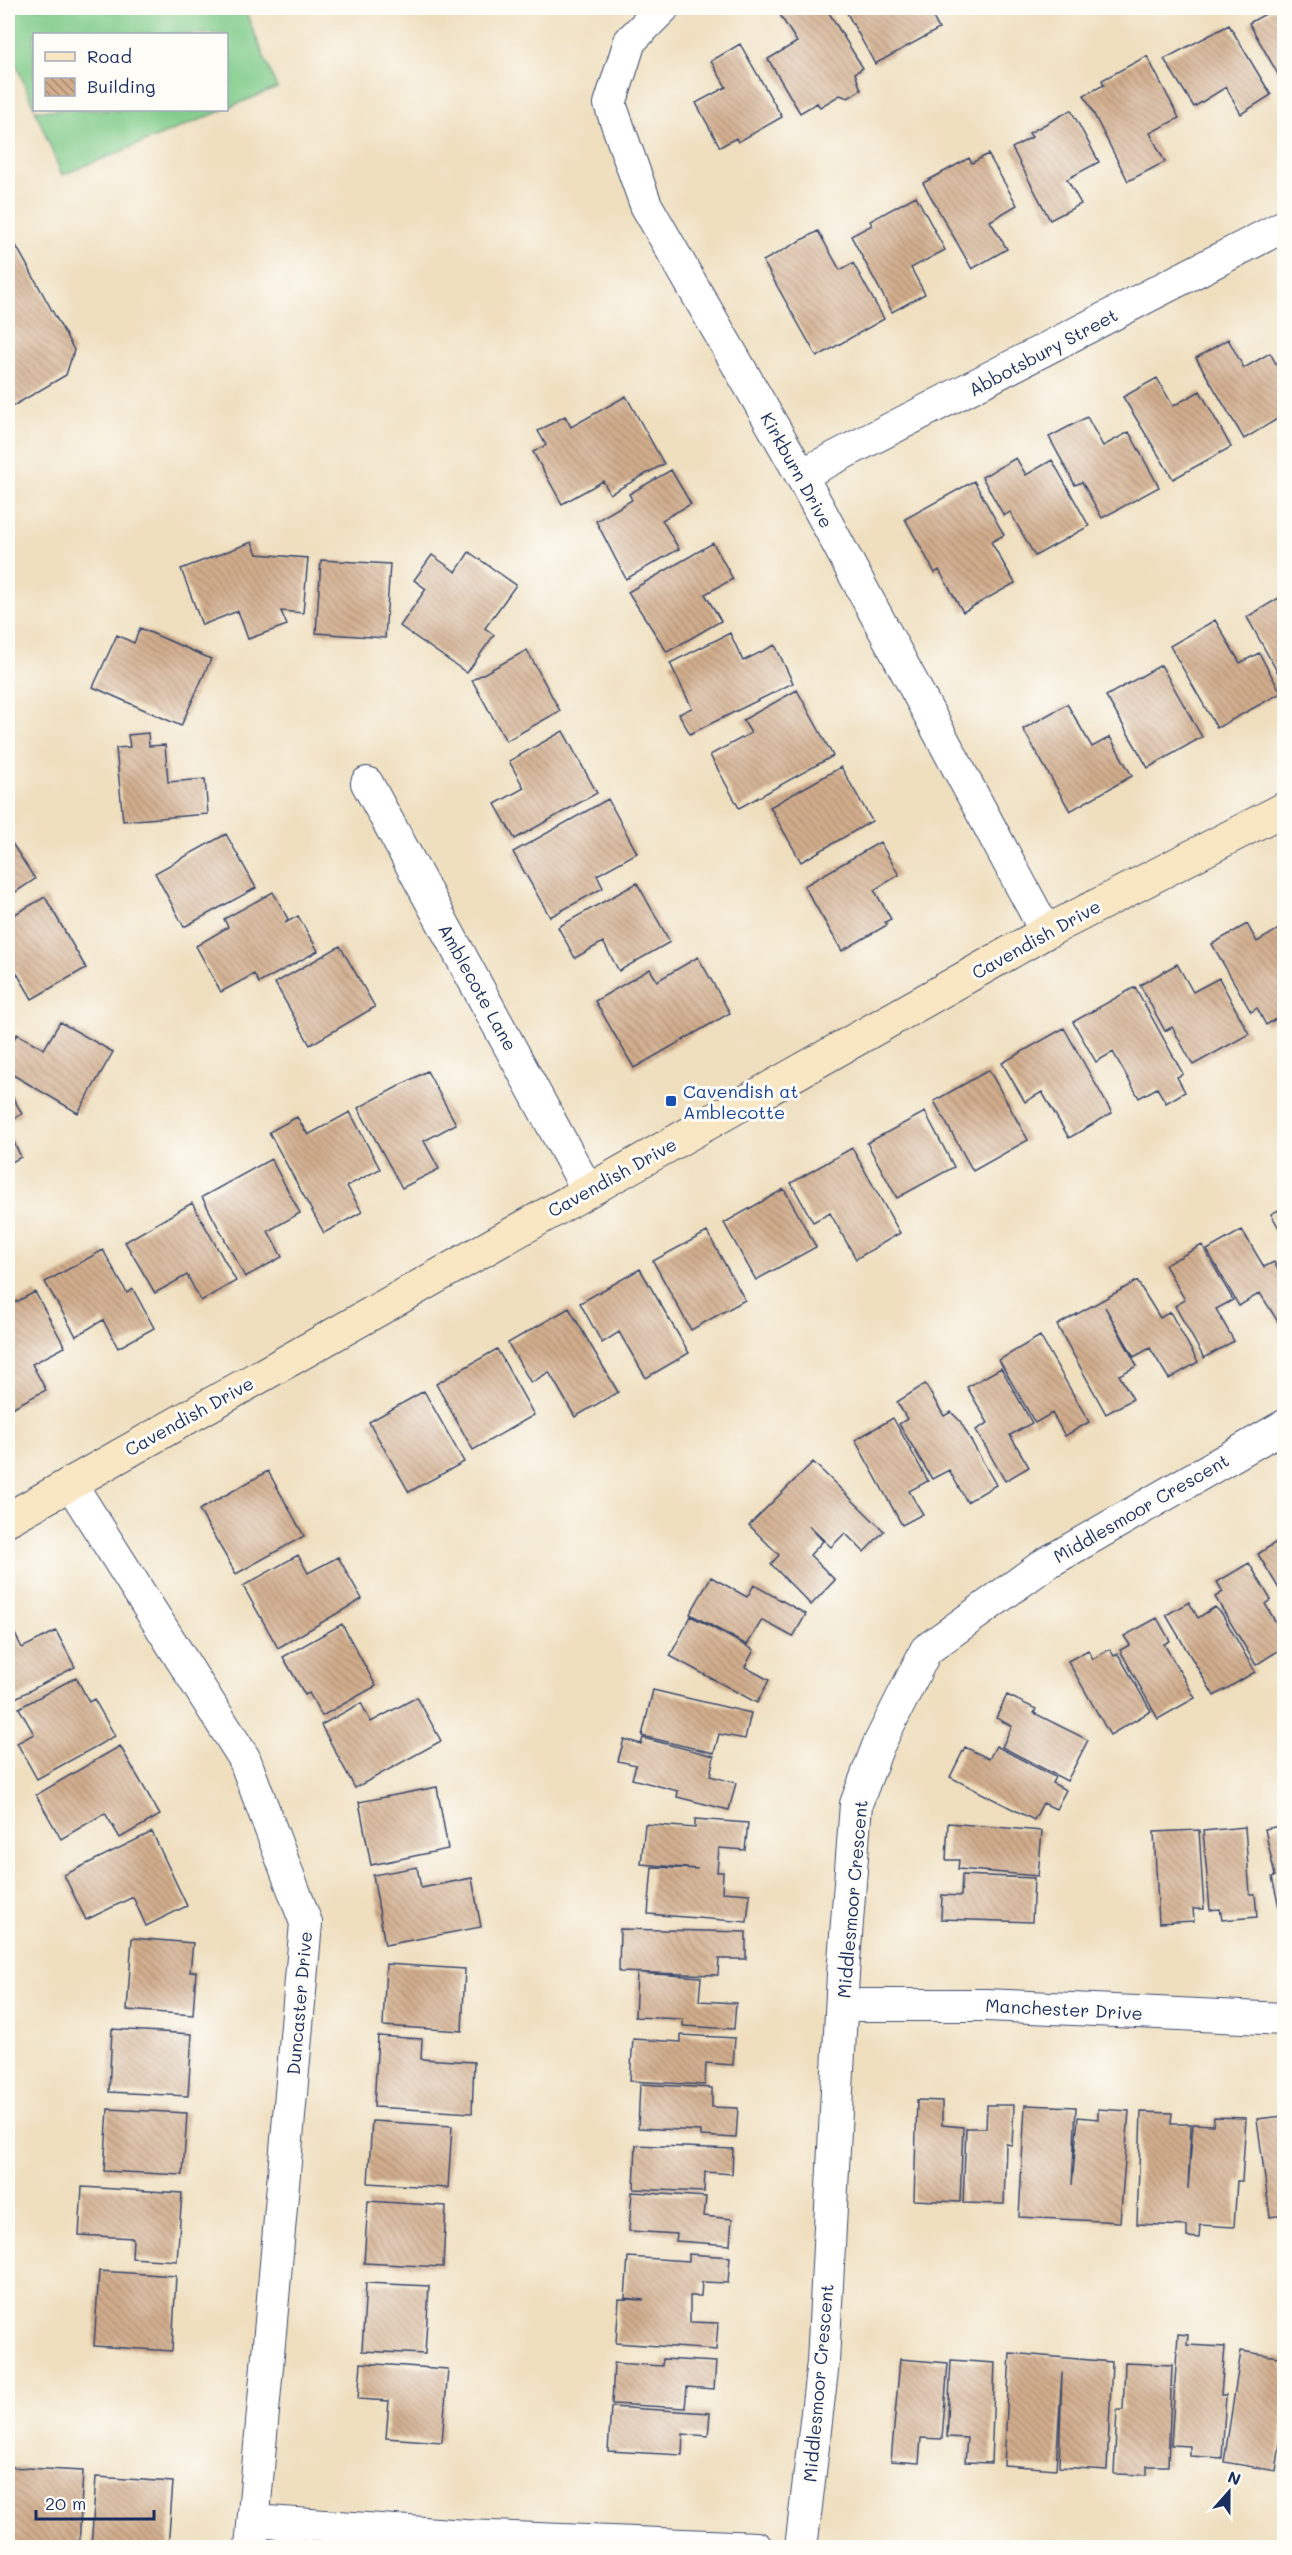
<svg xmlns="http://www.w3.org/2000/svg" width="1292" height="2555" viewBox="0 0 1292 2555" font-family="Mali,sans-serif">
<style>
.pitch{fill:#81cc8a;stroke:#4e7e74;stroke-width:1.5}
.building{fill:url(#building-back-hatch)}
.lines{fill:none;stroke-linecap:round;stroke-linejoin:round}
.street-casing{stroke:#3b496d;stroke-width:34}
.secondary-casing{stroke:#3b496d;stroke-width:35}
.street{stroke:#fff;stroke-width:32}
.secondary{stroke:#f9e7c3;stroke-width:33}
.transit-dot{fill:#1a4fb4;stroke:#fdfcf7;stroke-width:2}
.labels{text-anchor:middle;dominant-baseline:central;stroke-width:6;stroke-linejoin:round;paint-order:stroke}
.street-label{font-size:18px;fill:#1b2f5e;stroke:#fdfcf7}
.transit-label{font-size:18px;fill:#164399;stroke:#fdfcf7;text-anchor:start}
</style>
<defs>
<pattern id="building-back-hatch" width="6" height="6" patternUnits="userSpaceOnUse" patternTransform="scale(1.5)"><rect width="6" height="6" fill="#d2ad8c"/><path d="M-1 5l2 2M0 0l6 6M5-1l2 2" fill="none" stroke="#aa8d76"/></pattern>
</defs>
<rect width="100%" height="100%" fill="#fdfcf7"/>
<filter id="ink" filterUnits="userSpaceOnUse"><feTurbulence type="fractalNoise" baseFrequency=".0167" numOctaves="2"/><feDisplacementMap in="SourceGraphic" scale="12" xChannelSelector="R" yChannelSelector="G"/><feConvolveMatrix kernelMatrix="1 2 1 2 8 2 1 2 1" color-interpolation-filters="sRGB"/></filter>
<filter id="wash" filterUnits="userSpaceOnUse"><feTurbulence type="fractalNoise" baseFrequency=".008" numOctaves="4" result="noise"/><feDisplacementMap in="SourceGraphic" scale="24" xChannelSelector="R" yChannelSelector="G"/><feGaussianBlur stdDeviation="1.35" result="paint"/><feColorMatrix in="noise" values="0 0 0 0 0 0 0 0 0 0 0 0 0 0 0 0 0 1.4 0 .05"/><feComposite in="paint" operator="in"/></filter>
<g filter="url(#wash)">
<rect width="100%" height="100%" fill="#efdfbf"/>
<path class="pitch" d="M8,8H244L277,88L227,108L226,34H34V108L8,43Z
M35,110H224L62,175Z"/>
<g id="blocks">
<path class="building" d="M791,8H826L863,68L855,73L861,90L848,98L840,95L820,107L817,103L800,113L768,59L797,42L780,15Z
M858,8H928L939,29L875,64L847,13Z
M1276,8H1284V85L1249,23Z
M1229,25L1271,95L1241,114L1226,87L1194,107L1164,59Z
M740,44L782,117L738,142L736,138L720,147L696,103L726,87L711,61Z
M1147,56L1179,118L1150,133L1165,162L1128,181L1084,95L1104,85L1102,80Z
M1071,110L1099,162L1067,179L1081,204L1050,220L1012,148L1032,137L1029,133Z
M988,154L1017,205L990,221L1007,249L972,269L923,183L969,158L972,163Z
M916,196L945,250L911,268L925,294L892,312L851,236L872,225L870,221Z
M8,231L74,350L66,375L8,409Z
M818,231L840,270L853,263L884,319L817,357L763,261Z
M1228,339L1244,368L1270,353L1284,378V415L1244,439L1196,358Z
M1157,378L1173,406L1200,391L1231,447L1173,479L1123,397Z
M626,396L664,464L610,494L603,481L562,504L533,452L546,445L538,431L565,416L571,427Z
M1087,417L1103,446L1129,432L1159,487L1102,518L1082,482L1075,485L1049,437Z
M1016,458L1026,475L1052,460L1089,526L1035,556L1010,512L1004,516L982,477Z
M671,470L691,504L662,520L679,549L626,579L596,521L632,500L629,494Z
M974,481L1004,535L991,542L1015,583L963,612L939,570L935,573L905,519Z
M252,542L257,554L308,558L303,613L281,611L287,625L248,639L238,611L202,625L181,569Z
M713,543L733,579L705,594L721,621L667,652L628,592Z
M469,552L516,585L485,628L494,635L467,673L400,626L426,589L414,580L432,555L456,572Z
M321,560L390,564L385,638L316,633Z
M1284,595V684L1247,617Z
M1215,620L1240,663L1259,653L1281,693L1217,728L1170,646Z
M140,628L211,659L181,726L93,687L117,635L134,643Z
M730,633L743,661L775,645L793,683L690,734L679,714L692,708L670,663Z
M527,650L560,711L506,741L472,680Z
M1161,665L1202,737L1148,768L1106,696Z
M797,690L833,756L739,808L710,755L751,733L743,720Z
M1067,704L1092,747L1110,737L1132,776L1070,811L1023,729Z
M563,731L597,793L515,839L495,804L524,788L509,761Z
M148,733L149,746L165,745L168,782L205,779L208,814L123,821L116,748L130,747L128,735Z
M841,767L872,821L801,862L770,807Z
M608,799L637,853L597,875L603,888L550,917L513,852Z
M226,834L256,888L184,927L155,873Z
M8,837L35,879L8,897Z
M880,842L899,875L874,890L891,919L885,922L887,925L842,951L804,886Z
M637,883L670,942L619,971L603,942L575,958L558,927Z
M273,892L288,919L285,923L298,916L318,951L259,983L254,974L221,992L196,946L228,927L224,919Z
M45,897L86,968L32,999L11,963L8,965V918Z
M1247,924L1257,942L1282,927L1284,932V1014L1266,1025L1257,1008L1251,1012L1212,944Z
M340,946L375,1007L310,1045L275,983Z
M698,957L730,1013L634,1068L595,1001L650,969L657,981Z
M1177,964L1193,992L1219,978L1249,1034L1193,1065L1172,1027L1165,1031L1140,985Z
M1135,987L1183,1074L1177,1077L1185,1092L1166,1103L1157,1088L1139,1098L1113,1052L1096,1062L1073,1022Z
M60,1022L113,1052L78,1113L8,1072V1050L17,1034L44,1049Z
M1064,1028L1112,1113L1069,1138L1042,1092L1025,1102L1002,1063Z
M989,1070L1028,1140L973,1171L934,1101Z
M427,1071L456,1124L424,1141L439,1169L402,1188L358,1108Z
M9,1090L22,1114L8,1122V1091Z
M350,1112L380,1169L347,1186L362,1212L324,1233L269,1132L297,1117L308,1135Z
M925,1112L954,1167L897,1198L867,1143Z
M8,1130L21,1157L8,1164Z
M852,1148L900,1233L856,1259L830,1213L813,1222L791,1183Z
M271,1159L300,1213L268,1231L282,1257L245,1277L202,1197Z
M784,1189L816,1247L756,1280L724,1223Z
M192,1203L236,1281L201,1301L187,1275L155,1293L125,1242Z
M1284,1207V1237L1271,1214Z
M1242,1230L1264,1267L1274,1262L1284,1281V1322L1280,1325L1260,1293L1239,1306L1207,1250Z
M707,1232L745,1300L691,1330L653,1261Z
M1202,1245L1233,1300L1216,1309L1234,1341L1204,1358L1175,1306L1185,1300L1165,1265Z
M103,1250L127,1293L133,1289L154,1328L118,1348L103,1320L76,1336L45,1282Z
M640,1269L689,1353L646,1378L619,1332L602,1343L580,1303Z
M1137,1281L1160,1318L1170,1312L1198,1362L1169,1379L1150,1348L1134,1357L1105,1307L1137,1366L1119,1375L1133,1399L1106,1414L1057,1325Z
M35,1292L65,1347L32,1364L46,1390L8,1410V1306Z
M569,1308L618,1392L575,1417L549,1372L531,1383L508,1343Z
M1040,1336L1089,1422L1065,1436L1052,1413L1035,1423L999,1360Z
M497,1349L534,1415L473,1450L436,1384Z
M1001,1368L1032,1423L1010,1435L1029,1467L1005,1481L976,1430L988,1423L967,1387Z
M925,1384L944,1416L951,1412L960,1421L996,1485L967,1502L949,1470L932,1479L899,1424L907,1419L897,1402Z
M424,1391L464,1462L409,1492L369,1422Z
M893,1418L928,1481L909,1491L923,1514L902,1525L855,1440Z
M813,1462L884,1531L864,1552L845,1533L831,1547L809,1526L823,1541L810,1555L835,1580L811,1605L771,1564L779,1555L749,1525Z
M268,1471L304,1536L236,1574L199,1510Z
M1284,1537V1597L1258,1554Z
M298,1555L308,1573L338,1557L362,1599L278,1648L243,1586Z
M1249,1563L1271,1600L1265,1604L1284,1636V1647L1256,1665L1215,1597L1223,1592L1217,1582Z
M711,1577L747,1597L754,1585L806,1614L793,1637L762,1620L747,1645L690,1614Z
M1189,1602L1198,1618L1215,1607L1222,1614L1255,1672L1214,1696L1166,1615Z
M691,1616L754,1650L745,1667L769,1680L757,1703L670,1656Z
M1157,1618L1170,1641L1164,1644L1195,1698L1158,1719L1120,1650L1130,1645L1124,1636Z
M8,1620L22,1648L56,1631L75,1667L8,1702Z
M342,1624L376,1686L322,1716L309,1693L305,1695L283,1657Z
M1110,1649L1114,1656L1118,1654L1151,1711L1110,1735L1068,1661L1088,1650L1093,1659Z
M76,1677L89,1702L94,1699L115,1736L37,1779L17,1743L34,1734L19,1708Z
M653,1690L751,1713L745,1739L719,1734L714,1753L642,1736Z
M1007,1695L1036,1709L1034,1713L1088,1740L1067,1781L1002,1747L1012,1726L996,1718Z
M417,1697L441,1741L355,1788L321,1725L361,1703L371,1722Z
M643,1738L714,1756L710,1776L736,1783L729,1810L677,1797L678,1791L632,1779L636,1765L618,1761L624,1739L641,1744Z
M120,1746L160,1815L120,1838L105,1813L61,1839L36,1795Z
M996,1746L1055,1777L1052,1783L1066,1790L1056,1809L1043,1803L1034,1820L950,1777L965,1747L989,1759Z
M437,1787L448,1849L371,1865L359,1802Z
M695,1819L748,1823L745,1850L719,1848L717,1872H723L722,1892L750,1894L747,1922L648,1914L652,1867L698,1869L641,1864L645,1824L695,1828Z
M948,1823L1042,1831L1038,1876L958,1869L959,1860H946Z
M1284,1825V1920H1282L1272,1877L1275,1876L1265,1829Z
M1245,1827L1250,1894H1255L1257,1917L1222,1920L1220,1909L1210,1910L1203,1831Z
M1199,1830L1204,1909H1193L1194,1921L1159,1923L1154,1832Z
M152,1832L187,1906L146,1926L133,1897L86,1920L64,1875Z
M417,1867L421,1888L472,1878L481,1927L385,1945L373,1875Z
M962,1875L1034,1878L1032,1922L941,1919L942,1895L961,1896Z
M620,1929L746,1932V1959H719L718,1975L619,1972Z
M132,1938L193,1943L190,1972L196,1971L193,2015L127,2010Z
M386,1964L465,1969L462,2031L383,2026Z
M637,1973L701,1977L699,2001L736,2003L734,2029L683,2026V2019L635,2017Z
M112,2029L192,2034L188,2096L109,2092Z
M681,2035L735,2038L733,2065L706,2063L705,2085L630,2081L633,2039L681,2042Z
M378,2036L422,2039L421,2059L474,2062L472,2113L374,2107Z
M640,2084L712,2088V2107L738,2108L736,2138L701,2136V2131L638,2128Z
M917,2100L942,2101V2125L963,2127L960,2202L914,2200Z
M987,2105H1014L1012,2145L1006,2144L1004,2204L963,2203L966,2128H986Z
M1025,2105L1076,2107L1072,2185L1078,2117L1098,2119V2109L1129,2111L1120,2222L1019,2217Z
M108,2109L187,2113L183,2175L104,2171Z
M1141,2112L1172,2113L1171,2124H1191L1188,2189L1193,2124L1213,2125L1214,2117L1246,2118L1242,2181H1237L1234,2227L1200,2225L1199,2238L1187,2237V2226L1137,2224Z
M1283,2116L1284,2215L1270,2217L1257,2119Z
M372,2121L452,2126L448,2188L368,2183Z
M636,2145L733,2149L732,2174L705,2172L704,2192L634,2189Z
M82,2187L182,2193L177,2261L132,2258L133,2238L79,2235Z
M632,2192L706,2197L704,2216L732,2219L730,2245L676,2241L677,2234L629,2231Z
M368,2201L446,2206L443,2267L364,2263Z
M689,2254L730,2257L728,2283L702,2282L701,2296H690V2322L718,2323L716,2350L616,2343L619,2299L644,2300L625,2298L628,2257L689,2261Z
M99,2271L176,2276L172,2351L94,2346Z
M366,2283L429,2286L425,2354L362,2351Z
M1178,2334L1188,2335L1187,2345L1225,2347L1221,2395H1226L1222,2458L1190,2456V2446L1171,2445Z
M1241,2351L1284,2358V2416L1276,2471L1224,2462Z
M1010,2353L1112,2362L1107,2470L1059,2467L1062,2372L1056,2469L1004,2465Z
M663,2359L716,2362L714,2389L687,2387L685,2408L612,2404L614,2363L662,2366Z
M900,2359L948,2363L942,2439L921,2438L919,2463L891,2461Z
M951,2360L995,2363L991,2463L965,2462L967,2438L947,2437Z
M361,2363L448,2369L442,2442L386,2438L389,2401L358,2399Z
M1125,2363L1172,2365L1168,2466H1147V2475L1114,2474L1117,2410H1123Z
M611,2407L710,2413L708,2436L683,2434L682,2455L608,2451Z
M8,2467L83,2471L79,2548H8Z
M96,2477L173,2482L168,2548H91Z"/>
</g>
</g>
<g filter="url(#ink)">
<use href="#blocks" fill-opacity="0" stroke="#3b496d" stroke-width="1.5"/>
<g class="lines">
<g class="street-casing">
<path id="street" d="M663,8L630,41L610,104L646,205L801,475L1046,932
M801,475L1284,226
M367,783L588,1191
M70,1483L244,1758L306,1923L251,2548
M844,2005H986L1284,2019
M254,2521L465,2536L757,2548
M801,2548L823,2362L843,1974L856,1804L878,1746L926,1650L1045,1564L1284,1426"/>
</g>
<g class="secondary-casing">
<path id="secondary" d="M8,1519L1046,932L1284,809"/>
</g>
<use href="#street" class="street"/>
<use href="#secondary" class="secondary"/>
</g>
</g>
<rect class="transit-dot" x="665" y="1095" width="12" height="12" rx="3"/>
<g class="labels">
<g class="street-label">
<text transform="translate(1043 352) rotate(-28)">Abbotsbury Street</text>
<text transform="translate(797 470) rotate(61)">Kirkburn Drive</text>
<text transform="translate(1036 939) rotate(-29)">Cavendish Drive</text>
<text transform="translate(478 987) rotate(61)">Amblecote Lane</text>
<text transform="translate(612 1177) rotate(-29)">Cavendish Drive</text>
<text transform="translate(189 1416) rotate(-29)">Cavendish Drive</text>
<text transform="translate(1141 1508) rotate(-30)">Middlesmoor Crescent</text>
<text transform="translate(852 1899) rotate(-85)">Middlesmoor Crescent</text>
<text transform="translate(299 2003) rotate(-85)">Duncaster Drive</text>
<text transform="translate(1064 2009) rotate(3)">Manchester Drive</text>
<text transform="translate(818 2383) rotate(-85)">Middlesmoor Crescent</text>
</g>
<g class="transit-label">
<text x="683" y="1091">Cavendish at<tspan x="683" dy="21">Amblecotte</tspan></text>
</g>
</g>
<rect width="1292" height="2555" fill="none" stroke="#fdfcf7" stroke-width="30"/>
<rect x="33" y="33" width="195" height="78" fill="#fdfcf7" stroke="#a3aaba" stroke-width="1.5"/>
<rect x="45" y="52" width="30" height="9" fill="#f9e7c3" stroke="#a3aaba" stroke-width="1.5"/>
<text x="87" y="63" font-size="18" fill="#1b2f5e">Road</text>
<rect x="45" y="78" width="30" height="18" fill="url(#building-back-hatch)" stroke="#a3aaba" stroke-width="1.5"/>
<text x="87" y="93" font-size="18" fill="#1b2f5e">Building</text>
<g transform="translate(1229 2492) rotate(21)" stroke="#fdfcf7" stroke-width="4.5" paint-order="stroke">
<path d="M0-4.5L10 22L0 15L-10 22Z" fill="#1b2f5e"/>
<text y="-9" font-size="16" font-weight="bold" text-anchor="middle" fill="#1b2f5e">N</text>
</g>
<path d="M36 2510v9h118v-9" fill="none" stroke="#1b2f5e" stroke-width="3"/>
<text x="45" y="2510" font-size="18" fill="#1b2f5e" stroke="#fdfcf7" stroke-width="4.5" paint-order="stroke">20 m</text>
</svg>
